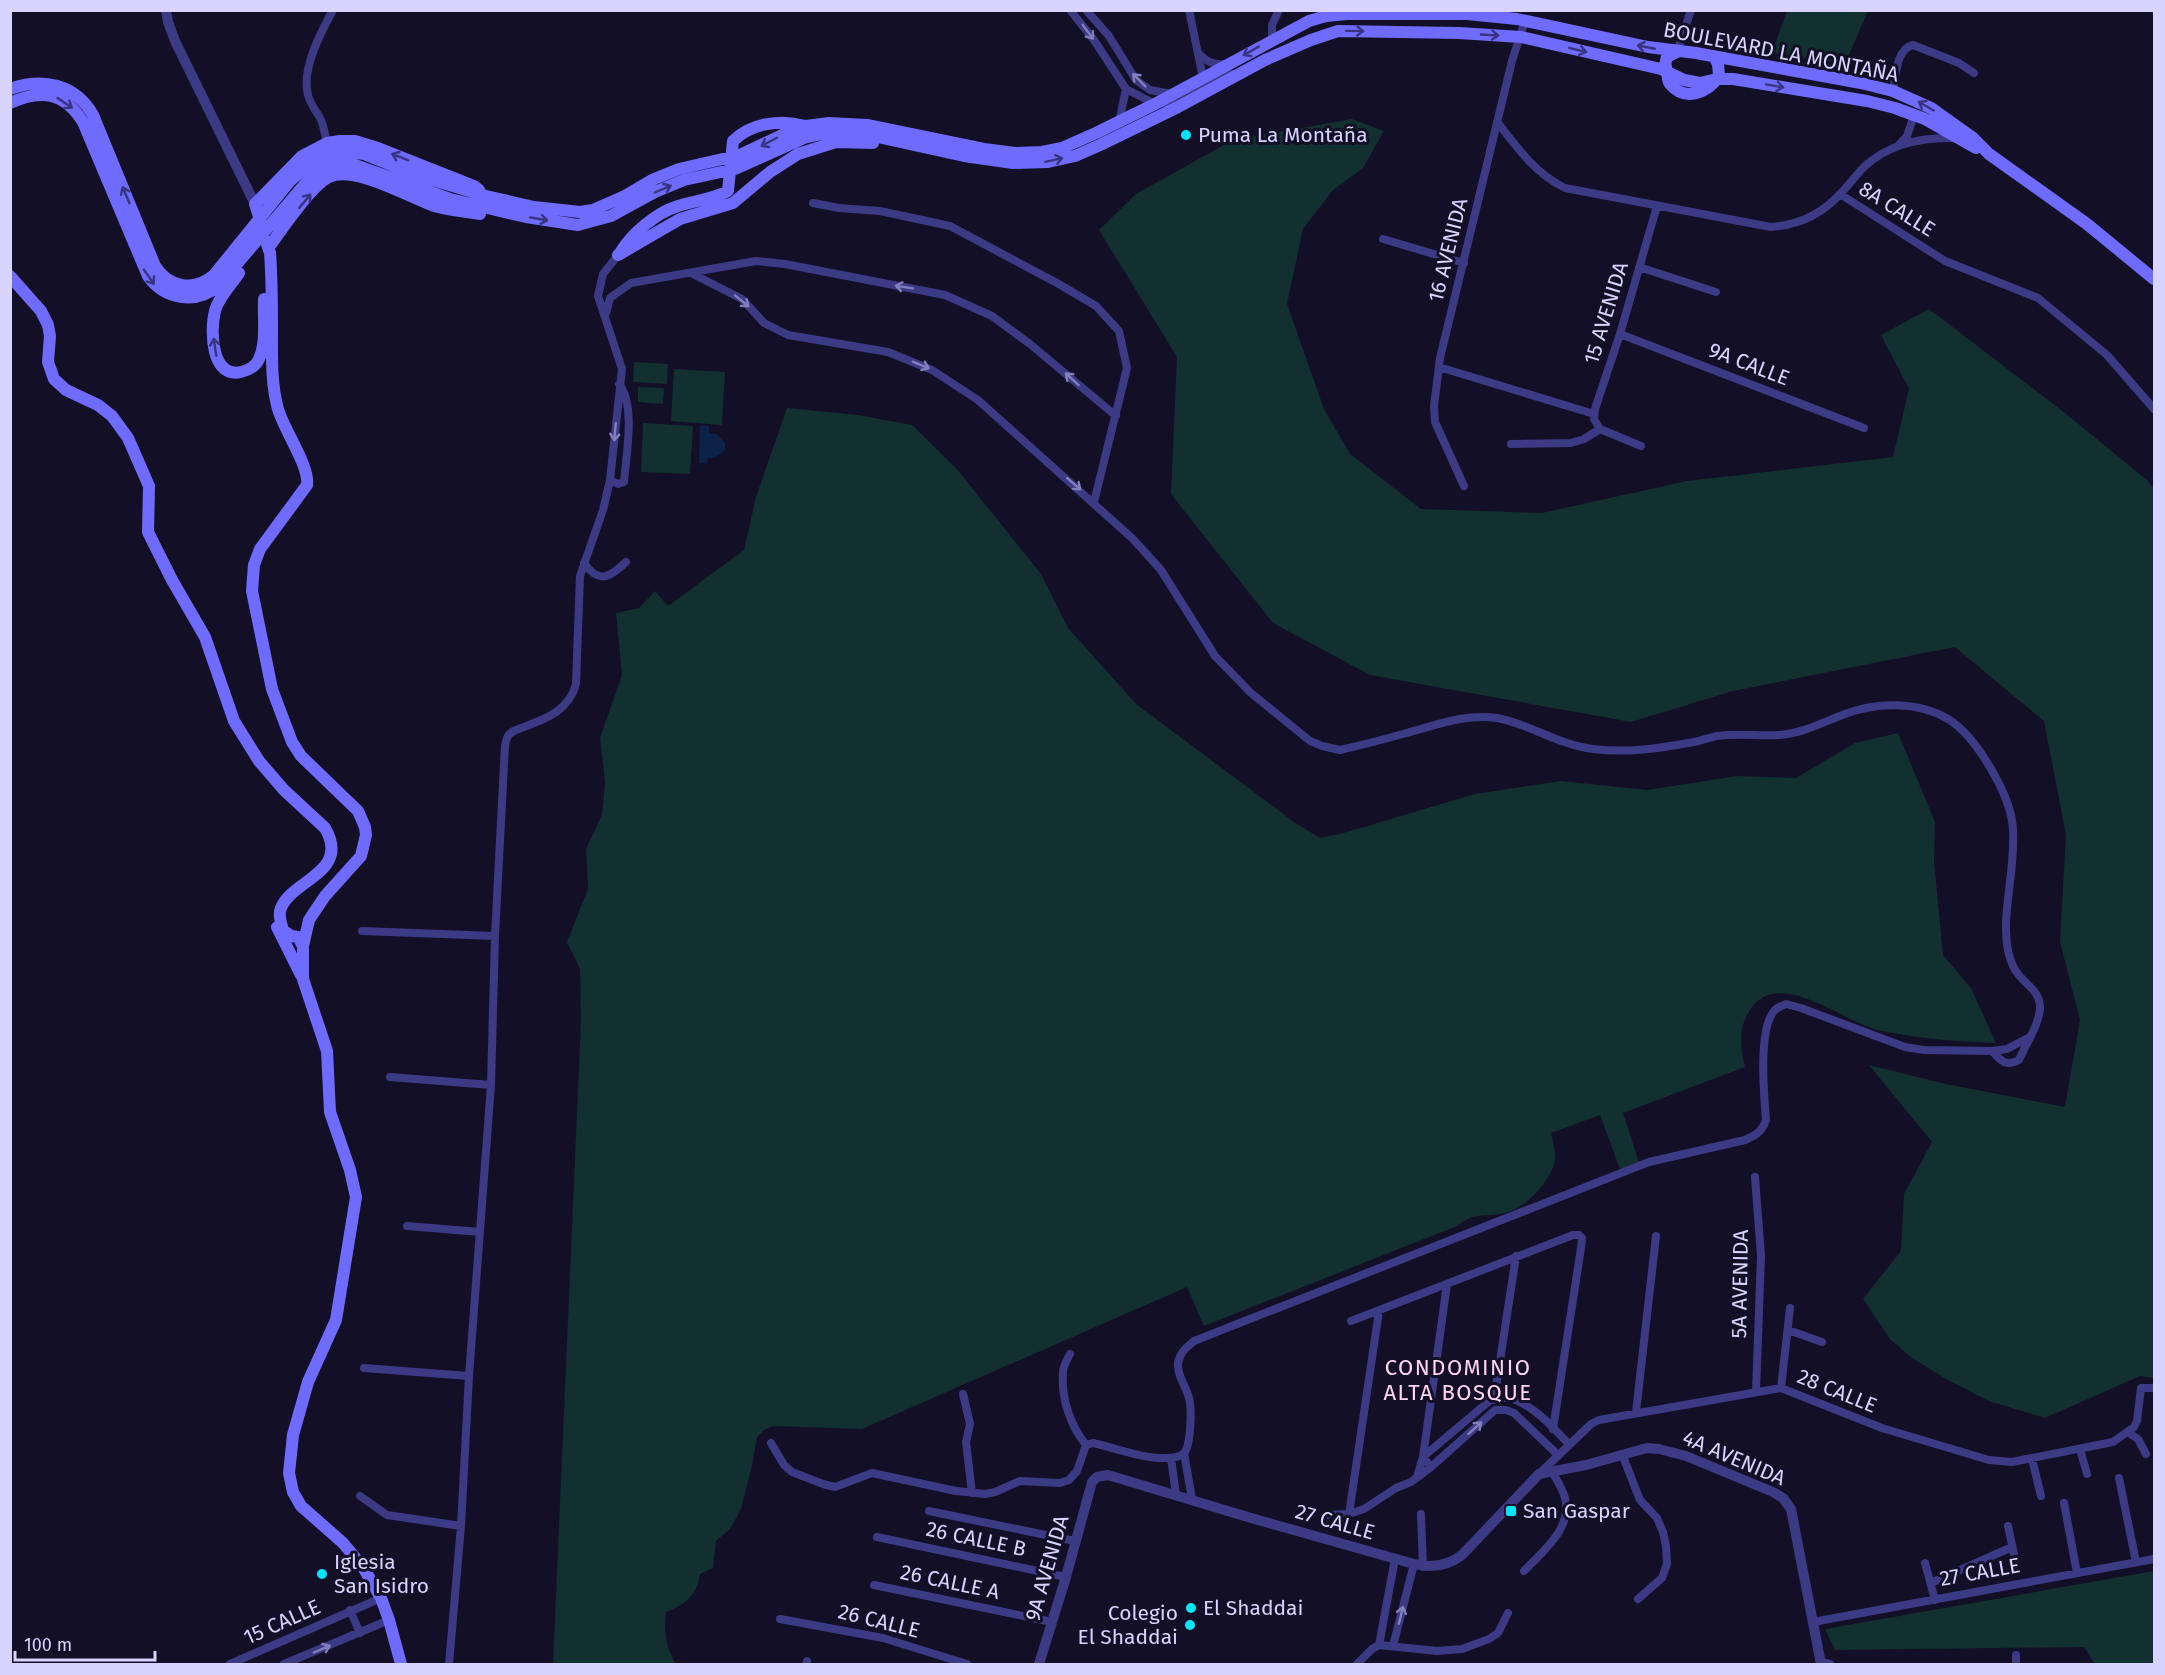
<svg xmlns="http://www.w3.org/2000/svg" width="2165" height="1675" viewBox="0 0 2165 1675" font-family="'Fira Sans',sans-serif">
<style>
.green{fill:#12302f}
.water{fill:#0c2248}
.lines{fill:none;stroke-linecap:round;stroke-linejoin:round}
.minor{stroke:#3d3a85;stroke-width:8}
.tertiary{stroke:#3d3a85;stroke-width:10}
.secondary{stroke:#6f6bff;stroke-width:12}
.oneway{stroke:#38347d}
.oneway2{stroke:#837fbc}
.poi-dot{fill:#00e5ff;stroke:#130f26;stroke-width:2}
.labels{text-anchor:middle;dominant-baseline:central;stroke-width:6;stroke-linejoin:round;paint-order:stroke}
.street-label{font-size:21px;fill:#d9d4ff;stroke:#130f26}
.poi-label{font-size:21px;fill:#d9d4ff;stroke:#130f26;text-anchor:start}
.neighbourhood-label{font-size:22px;letter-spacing:1.5px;fill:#ffd6f0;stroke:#130f26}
</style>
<rect width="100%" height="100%" fill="#130f26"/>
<path class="green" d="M1787,11V10L1868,11L1845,64L1772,53Z
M1352,119L1384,131L1363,168L1333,190L1303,229L1287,304L1324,409L1350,454L1421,509L1542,513L1687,481L1893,457L1909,389L1881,335L1929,309L2065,413L2148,481L2154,489V1378L2140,1376L2045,1418L1989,1401L1948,1380L1912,1358L1890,1339L1863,1299L1901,1251L1904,1194L1932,1142L1869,1065L1946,1084L2065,1107L2080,1020L2060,942L2066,835L2044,721L1955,647L1733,691L1631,722L1370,675L1273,623L1171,494L1177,357L1099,230L1136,194L1233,140Z
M634,362L668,364L667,384L633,382Z
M674,369L725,372L722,425L671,421Z
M638,387L664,388L663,404L638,402Z
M787,408L858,415L912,425L956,468L1041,574L1068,628L1136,704L1294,822L1320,838L1340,834L1475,794L1561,781L1647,790L1737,776L1796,778L1855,743L1898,733L1935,822L1934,862L1943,955L1971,988L1996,1043C1956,1041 1917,1039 1878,1030C1843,1022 1778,966 1750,1010C1738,1028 1740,1046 1745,1067L1623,1113L1639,1162L1620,1169L1600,1115L1551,1133C1553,1142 1556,1152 1555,1161C1550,1183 1523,1211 1501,1214C1481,1217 1475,1212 1457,1226L1204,1326L1187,1287L862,1429L773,1426L764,1430L757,1437L752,1466L741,1509L730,1529L716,1541L713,1568L700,1574C696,1596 687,1604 666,1612C664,1633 665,1646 676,1664H553L581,1021L580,969L567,942L588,889L586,849L602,815L605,782L600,738L622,675L616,613L639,608L655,591L668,606L744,550L756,497Z
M643,423L693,426L690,474L641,472Z
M2154,1571V1664H2095L2084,1647L1835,1650L1825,1629Z"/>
<path class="water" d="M700,426H709V433L717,434L725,443V450L714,458H708L707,463H699Z"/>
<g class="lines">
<path class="minor" d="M1070,10L1094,40L1126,89L1155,104L1169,103L1226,74H1237
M1086,10L1109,36L1136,80L1150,90L1172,94
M1189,10L1203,78
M1272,39V25L1279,10
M1677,52L1691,10
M1198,53C1207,62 1213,65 1226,64
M1893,91C1896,76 1896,49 1913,45L1959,63L1974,73
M1119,122L1126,89
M1498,123C1518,149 1536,174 1565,188L1771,227C1799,225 1821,215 1840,194C1849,185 1856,175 1865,166C1890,143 1922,137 1955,138
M327,143C325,135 324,127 321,120C317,112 310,104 308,95C301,69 321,32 333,10
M1899,145L1907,136L1914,115
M1840,194L1945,261L2038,298L2107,355L2154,409
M813,203L839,208L880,211L950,226L1057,283L1096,306L1119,331L1127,368L1094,502
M1383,239L1464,263
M1639,267L1716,292
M691,273L742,299L764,323L788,335L888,352L932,370L978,400L1133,539L1161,570L1215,656L1251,693L1310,741L1322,746L1340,750C1361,745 1382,740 1403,734C1434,726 1465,713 1497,718C1528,723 1558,745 1593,749C1625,753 1656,749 1688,743C1698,742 1707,738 1717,736C1737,733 1758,736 1778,735C1802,734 1823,722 1845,714C1876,702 1918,701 1948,719C1976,736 2011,795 2013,829C2015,861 2007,893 2006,924C2006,940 2007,954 2014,968C2022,984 2041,989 2040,1009C2038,1027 2026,1044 2019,1060C2006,1067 2001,1061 1992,1051
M606,313L610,298L631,283L756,261L785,264L945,295L992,316L1030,344L1116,416
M1620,334L1864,428
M1439,367L1594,414
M1600,429L1594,419L1595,409L1620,334L1657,206
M1600,429L1641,446
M1511,444L1571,443L1584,439L1600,429
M610,480L618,484L624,482C626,456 636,405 619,384
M1464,486L1435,422L1434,406L1440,358L1512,61L1525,21
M584,563C599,584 609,578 626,562
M362,931L495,936
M390,1077L491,1085
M1755,1177L1761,1256L1756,1392
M407,1226L480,1232
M1351,1321L1573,1235H1579L1582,1238L1581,1248L1553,1429
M1788,1330L1822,1342
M1070,1354C1067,1360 1063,1366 1063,1372C1061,1398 1070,1425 1086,1445
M364,1368L469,1376
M1781,1388L1790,1308
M963,1394L970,1424L966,1442L972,1493
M1494,1400L1516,1256
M1636,1412L1656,1236
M2129,1433L2138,1439L2146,1454
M771,1443L784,1465L792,1472L823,1484L835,1487L872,1473L956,1491L985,1494L995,1492L1020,1481L1060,1483L1069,1480L1077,1471L1086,1445L1093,1443C1115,1448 1144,1459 1166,1458C1172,1458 1180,1457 1184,1453C1191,1446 1192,1408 1189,1398C1186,1386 1177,1376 1178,1363C1180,1352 1186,1348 1194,1341L1649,1162L1745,1140C1756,1135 1762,1132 1766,1120C1764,1095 1758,1030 1774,1011C1777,1007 1782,1006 1786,1004L1801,1008L1905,1047L1924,1050L1992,1051L2007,1049L2028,1038
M2080,1449L2087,1474
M1184,1453L1192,1499
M1622,1454L1640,1500L1657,1518L1663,1532L1666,1546L1667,1564L1662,1578L1638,1599
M1171,1458L1176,1495
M2032,1459L2041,1496
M1431,1467L1423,1457L1447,1284
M1539,1474L1591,1424L1599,1420L1781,1388L1882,1428L1989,1460L2012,1462L2113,1442L2134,1427L2137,1421L2141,1388H2154
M1417,1477L1423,1457L1494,1397C1502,1398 1511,1398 1518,1401C1538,1410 1554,1429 1569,1444
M2119,1478L2136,1562
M360,1496L387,1515L461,1526
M2064,1503L2077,1573
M929,1511L1075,1541
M1349,1514L1379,1311
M1421,1514L1423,1567
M1326,1515L1349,1514L1364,1509L1396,1488L1411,1482L1431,1467L1495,1410H1506L1514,1413L1558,1455
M2008,1526L2016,1564
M877,1537L1066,1577
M1925,1563L1935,1600
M1524,1571C1542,1552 1573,1528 1565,1498C1563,1489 1557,1480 1552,1472
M1931,1583L2012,1547
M874,1585L1052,1622
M350,1610L360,1633
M780,1619L883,1638L967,1664
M1813,1622L2154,1559
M1379,1645L1437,1651L1462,1649L1489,1639L1498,1633L1508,1613
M1393,1646L1414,1564
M2016,1655V1664
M1821,1662L1830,1664
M230,1664L381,1598
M284,1664L389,1620
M449,1664L461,1526L469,1376L491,1085L495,936L505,745C506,742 506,739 508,736C511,731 518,729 524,727C548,718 569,710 576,684L580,576L603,510L610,480L622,369L598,296L603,274L618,255
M806,1664L807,1661
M1357,1664L1372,1649L1379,1645L1395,1559"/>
<path class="tertiary" d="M166,10L168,22L175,41L255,204
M1039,1664L1066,1577L1092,1482L1097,1477L1108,1475L1251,1518L1414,1564C1431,1568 1448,1566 1462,1555L1539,1474L1586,1465L1647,1448L1659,1449L1686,1456L1773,1492L1783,1498L1791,1509L1821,1664"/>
<path class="secondary" d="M1677,52L1667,57C1665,63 1665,64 1667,71C1668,75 1667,80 1670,84C1685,102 1708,93 1719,76L1718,64L1715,58
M10,89C42,77 75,84 93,115L155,266C169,288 194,292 214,275L290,181L312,161L332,153L350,152L364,154L416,175L486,196L534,207L580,212L593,210L625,196L654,179L679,169L740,155L791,131L806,126L829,123L867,125L984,149L1015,153L1042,152L1062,148L1096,133L1155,104L1309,21L1326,16L1347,14H1467L1517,19L1648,47L1696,53L1861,83L1893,91L1931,108L1973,138L1989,154L2087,224L2154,279
M10,103C41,89 64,92 83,122L148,276C164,299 196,305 218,286L306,183L320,169L330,165L352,164L450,199L526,217L578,225L611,216L655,192L684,180L735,169L804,138L826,133L855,132L964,156L1013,163L1048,162L1075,156L1100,145L1178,107L1265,60L1311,40L1338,31L1459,33L1521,37L1661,69L1684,80L1700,83L1717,79H1733L1867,101L1895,108L1925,119L1976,148
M262,226L255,204L302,156L327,143L340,141H355L378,148L474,186L479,190
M266,241L270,253C272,279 272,305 272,331C272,357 271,384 278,409C284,430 310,467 307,485L260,549L254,565L252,591L272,689L292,742L301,756L358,811L365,827L366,835L361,856L325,896L309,920L303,946V979L327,1051L330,1112L350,1170L356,1197L336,1320L308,1382L293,1435L289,1473L293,1492L301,1506L343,1543L363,1567L381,1598L389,1620L401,1664
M269,247C282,229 311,186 329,177C354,165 409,197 434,206C449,210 465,212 480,214
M620,253C632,233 656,213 678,206C694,201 713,199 728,191L733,141C751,123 781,119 805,126
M618,255L680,219L733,203L770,172L798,154L836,142L873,143
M239,273C232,284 218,298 215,311C210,330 211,379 241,372C249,370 256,366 259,359C267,342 263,318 264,299
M10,276L41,311L48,325L50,336L48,362L54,379L66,390L98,405L112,416L128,438L149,486L148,532L172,580L205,637L234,721L259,761L284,790L325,828C352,874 288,880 280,911C279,918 281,924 283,930L291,936L298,937L303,946
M277,927L301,975"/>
</g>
<defs><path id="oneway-shaft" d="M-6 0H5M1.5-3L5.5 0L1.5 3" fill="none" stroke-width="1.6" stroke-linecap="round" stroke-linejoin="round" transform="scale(1.5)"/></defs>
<g class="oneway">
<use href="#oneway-shaft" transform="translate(1355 31) rotate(1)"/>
<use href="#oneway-shaft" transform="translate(1490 35) rotate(3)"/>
<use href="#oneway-shaft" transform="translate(1646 47) rotate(-169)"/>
<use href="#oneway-shaft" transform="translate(1578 50) rotate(14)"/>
<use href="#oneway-shaft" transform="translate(1251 51) rotate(150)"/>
<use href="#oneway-shaft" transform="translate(1775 86) rotate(10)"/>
<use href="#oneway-shaft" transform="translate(65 103) rotate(34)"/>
<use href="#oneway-shaft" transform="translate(1926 106) rotate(-150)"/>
<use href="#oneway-shaft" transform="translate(769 142) rotate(152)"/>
<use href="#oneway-shaft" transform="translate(400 157) rotate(-158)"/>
<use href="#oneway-shaft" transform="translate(1054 160) rotate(-12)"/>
<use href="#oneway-shaft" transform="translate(663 189) rotate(-23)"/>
<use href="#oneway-shaft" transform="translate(126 195) rotate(-113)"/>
<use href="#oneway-shaft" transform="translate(305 201) rotate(-50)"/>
<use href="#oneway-shaft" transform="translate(539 219) rotate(10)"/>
<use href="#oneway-shaft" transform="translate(149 277) rotate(55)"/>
<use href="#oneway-shaft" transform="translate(215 347) rotate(-98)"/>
</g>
<g class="oneway2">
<use href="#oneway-shaft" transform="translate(1088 32) rotate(53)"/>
<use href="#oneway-shaft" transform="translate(1139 80) rotate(-135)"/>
<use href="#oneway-shaft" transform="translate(904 287) rotate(-171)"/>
<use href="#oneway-shaft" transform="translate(742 301) rotate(39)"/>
<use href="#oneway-shaft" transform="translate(921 365) rotate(22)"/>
<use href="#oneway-shaft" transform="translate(1072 379) rotate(-138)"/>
<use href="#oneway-shaft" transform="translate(615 432) rotate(95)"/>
<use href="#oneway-shaft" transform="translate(1074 484) rotate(41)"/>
<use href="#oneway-shaft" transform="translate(1475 1428) rotate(-42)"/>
<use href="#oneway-shaft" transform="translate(1401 1615) rotate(-76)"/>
<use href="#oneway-shaft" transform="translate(322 1649) rotate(-23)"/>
</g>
<g class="poi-dot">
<circle cx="1186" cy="135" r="6"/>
<rect x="1505" y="1505" width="12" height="12" rx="3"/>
<circle cx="322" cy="1574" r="6"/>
<circle cx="1191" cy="1608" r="6"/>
<circle cx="1190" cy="1625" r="6"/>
</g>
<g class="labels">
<g class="street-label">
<text transform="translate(1781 52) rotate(11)">BOULEVARD LA MONTAÑA</text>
<text transform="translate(1897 209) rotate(32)">8A CALLE</text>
<text transform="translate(1448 250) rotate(-76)">16 AVENIDA</text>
<text transform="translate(1606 313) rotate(-73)">15 AVENIDA</text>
<text transform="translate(1749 364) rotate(21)">9A CALLE</text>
<text transform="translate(1740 1284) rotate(-89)">5A AVENIDA</text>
<text transform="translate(1837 1391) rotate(22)">28 CALLE</text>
<text transform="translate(1734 1458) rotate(23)">4A AVENIDA</text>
<text transform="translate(1335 1522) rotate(16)">27 CALLE</text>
<text transform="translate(976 1539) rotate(12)">26 CALLE B</text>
<text transform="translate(1047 1568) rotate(-74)">9A AVENIDA</text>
<text transform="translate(1980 1572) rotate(-10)">27 CALLE</text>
<text transform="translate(950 1582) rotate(12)">26 CALLE A</text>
<text transform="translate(879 1621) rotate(14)">26 CALLE</text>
<text transform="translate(282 1622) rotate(-24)">15 CALLE</text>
</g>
<g class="poi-label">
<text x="1198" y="135">Puma La Montaña</text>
<text x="1523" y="1511">San Gaspar</text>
<text x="334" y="1562">Iglesia<tspan x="334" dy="24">San Isidro</tspan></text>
<text x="1203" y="1608">El Shaddai</text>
<text x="1178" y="1613" text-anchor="end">Colegio<tspan x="1178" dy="24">El Shaddai</tspan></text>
</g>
<g class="neighbourhood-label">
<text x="1458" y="1367">CONDOMINIO<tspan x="1458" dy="25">ALTA BOSQUE</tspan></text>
</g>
</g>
<rect width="2165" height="1675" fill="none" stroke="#d9d4ff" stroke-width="24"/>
<path d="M15 1651v9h140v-9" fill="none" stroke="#d9d4ff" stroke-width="3"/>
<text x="24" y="1651" font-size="18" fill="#d9d4ff" stroke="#130f26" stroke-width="4.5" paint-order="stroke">100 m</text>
</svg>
